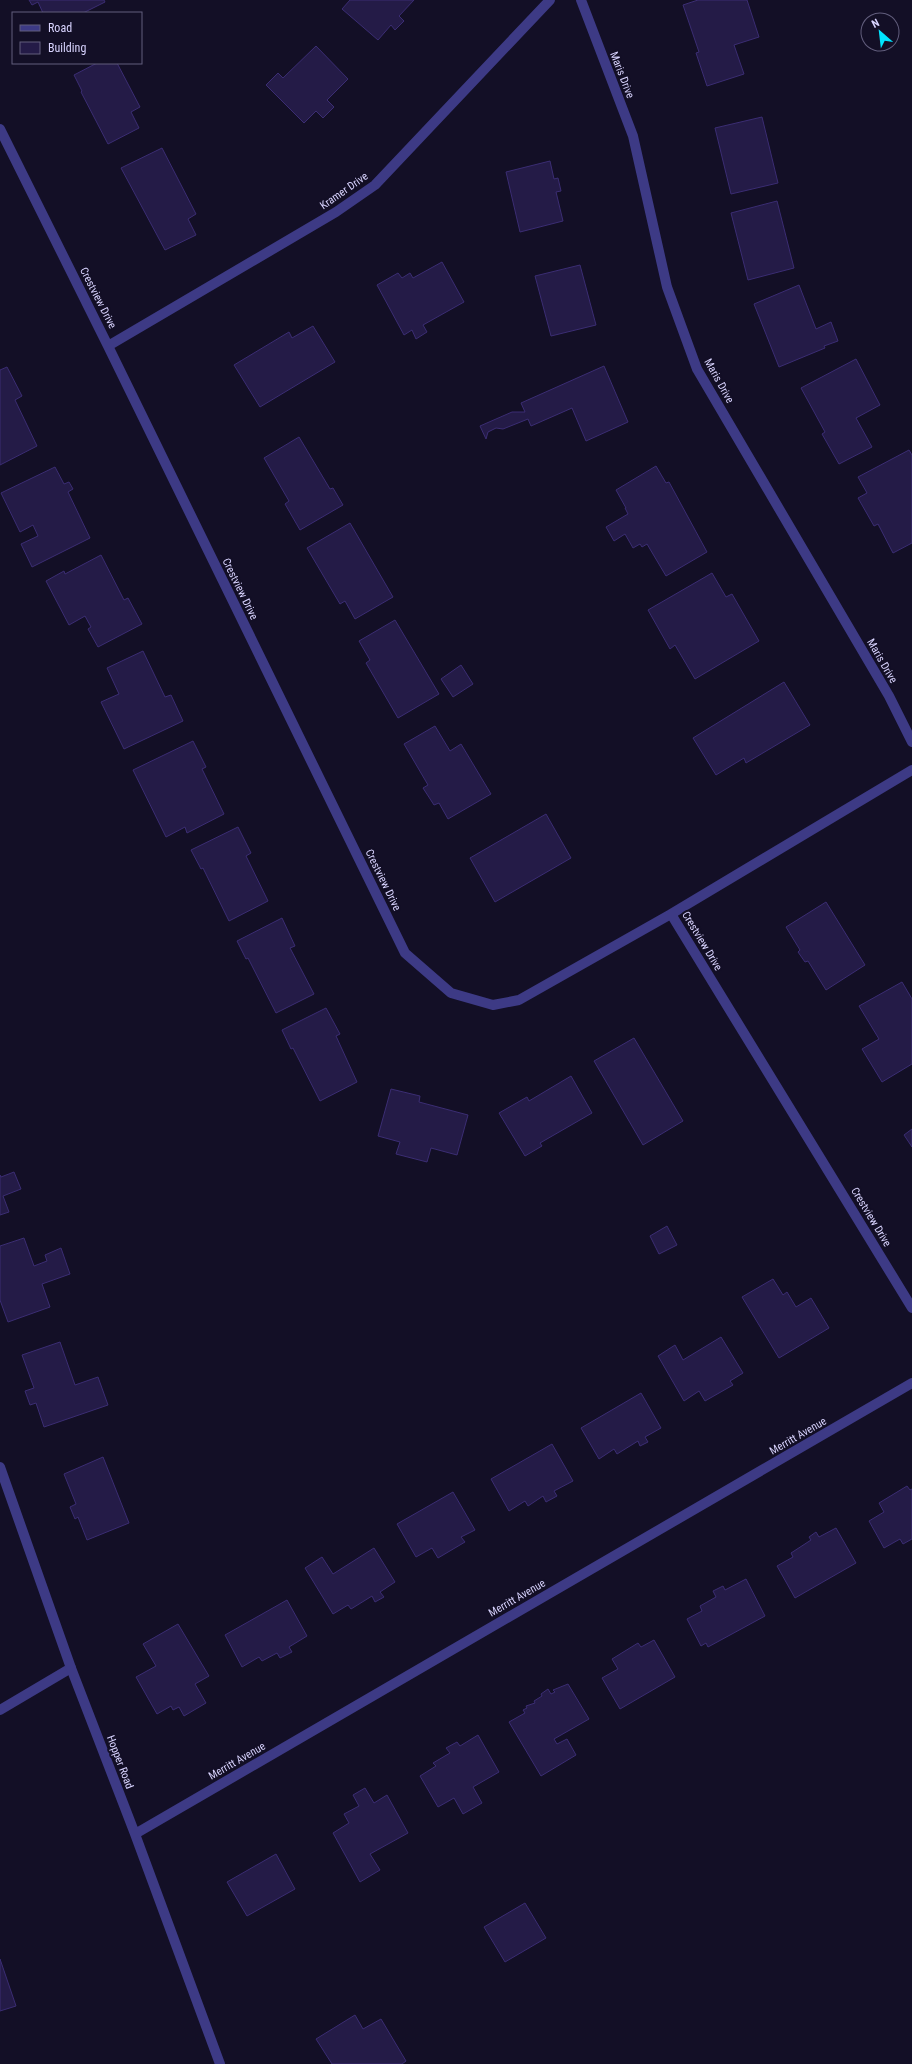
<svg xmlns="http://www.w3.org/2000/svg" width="912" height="2064" viewBox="0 0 912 2064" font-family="'Roboto Condensed',sans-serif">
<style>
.building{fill:#241b47;stroke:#3b2d73}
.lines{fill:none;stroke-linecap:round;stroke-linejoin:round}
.lane{stroke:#3d3a85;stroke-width:10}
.street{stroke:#3d3a85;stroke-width:10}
.labels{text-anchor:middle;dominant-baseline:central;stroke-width:4;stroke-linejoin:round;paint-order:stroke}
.street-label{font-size:11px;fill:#d9d4ff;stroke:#130f26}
</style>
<rect width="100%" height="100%" fill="#130f26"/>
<path class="building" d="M29,0H104L105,2L83,13H43L38,2L32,5Z
M350,0H414L399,16L404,21L395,30L391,25L378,40L342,9Z
M698,0H747L759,37L734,45L744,74L707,86L696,53L699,52L683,5Z
M316,46L348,79L327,100L334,107L323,118L316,111L304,123L266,85L278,73L283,78Z
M97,63H117L140,107L131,112L139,128L108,144L81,92L82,91L74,75Z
M762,117L778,183L731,194L715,128Z
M162,148L196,214L188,219L196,235L165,250L121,168Z
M550,161L554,179L558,178L561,191L556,192L563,221L520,232L506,172Z
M777,201L794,268L748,280L731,213Z
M442,262L464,302L423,325L427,332L416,339L412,330L404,335L377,285L398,273L402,278L410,273L413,278Z
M580,265L596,325L551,336L535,276Z
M799,285L816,329L831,322L838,341L824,346L825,348L779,367L754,304Z
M313,326L335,362L260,407L234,365L289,332L292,338Z
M856,359L880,405L856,418L872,447L839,464L822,434L825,432L801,388Z
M604,366L628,422L586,441L572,408L531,426L528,419L503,429L496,428L488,432L486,439L480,426L512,412H525L521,403Z
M7,367L22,396L15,400L37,446L0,465V370Z
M299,437L330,489L333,488L343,505L300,530L285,504L289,501L264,458Z
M909,450L912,455V543L893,553L878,524L874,526L858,498L867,493L858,477Z
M656,466L666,483L669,482L707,552L666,576L647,544L642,547L640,544L633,548L625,534L614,541L606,527L628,514L625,508H626L616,490Z
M55,467L64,484L69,482L73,489L68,492L90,538L32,567L21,544L38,536L33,525L20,532L1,493Z
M350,523L393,597L355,619L345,601L340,604L307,548Z
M101,555L124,600L128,598L142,624L98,647L88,629L91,627L85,616L69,625L46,581L64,571L65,574Z
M712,573L726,597L732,594L759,641L695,679L675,645L670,649L648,610Z
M395,620L439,694L398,718L366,663L370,660L359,641Z
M143,651L165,697L171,695L183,721L124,749L101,702L119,694L107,668Z
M461,665L473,684L453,697L441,679Z
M784,682L810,725L746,763L744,758L716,775L693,738Z
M435,726L450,751L461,744L491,794L448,819L439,803L434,805L423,788L428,785L404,744Z
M193,741L206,767L202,769L224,814L187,833L185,827L166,837L133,770Z
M546,814L571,858L495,902L470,858Z
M238,827L251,853L246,856L268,901L229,921L203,868L201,869L191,850Z
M826,902L865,965L826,990L808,961L805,962L798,952L800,950L786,927Z
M282,918L295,946L290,948L314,994L276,1013L248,958L246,959L237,941Z
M902,982L912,999V1064L882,1082L862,1049L879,1039L859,1006Z
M326,1008L340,1034L336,1036L357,1082L320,1101L293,1048L291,1049L282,1030Z
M634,1038L683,1121L643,1145L594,1061Z
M571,1076L592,1113L540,1143L542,1146L525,1156L499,1113L527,1097L529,1101Z
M391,1089L420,1096L419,1102L468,1115L457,1155L431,1148L427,1162L396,1154L400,1142L378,1136Z
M912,1129V1147L904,1135Z
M14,1172L21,1189L3,1196L9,1212L0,1215V1175L1,1177Z
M667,1226L677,1245L659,1254L650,1236Z
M24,1238L34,1266L47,1261L45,1255L61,1248L70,1274L42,1284L50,1307L8,1322L0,1300V1246Z
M773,1279L783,1295L787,1292L796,1307L811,1298L829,1328L779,1358L742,1297Z
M721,1337L743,1373L730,1381L733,1385L705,1401L699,1391L684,1401L658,1356L675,1345L683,1360Z
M60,1342L75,1385L98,1377L108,1405L44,1427L36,1403L30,1405L25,1391L34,1388L22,1355Z
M641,1393L661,1428L645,1437L648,1442L640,1446L638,1441L617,1454L614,1449L599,1459L581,1428Z
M552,1444L573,1481L554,1491L557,1496L546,1502L543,1496L528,1506L525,1501L509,1511L491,1479Z
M103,1457L129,1523L87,1540L78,1517L75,1519L70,1507L76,1504L64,1474Z
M907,1486L910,1490L912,1489V1539L903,1544L900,1539L884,1548L869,1521L884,1512L879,1503Z
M453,1492L475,1530L461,1537L465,1542L438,1558L432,1548L416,1557L397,1524Z
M836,1528L856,1563L795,1598L777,1566L793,1557L791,1553L811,1540L809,1537L816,1532L819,1537Z
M374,1548L395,1582L380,1592L384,1597L375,1602L372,1596L351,1609L348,1605L333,1614L305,1568L322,1557L333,1574Z
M746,1579L765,1616L708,1647L706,1643L701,1646L687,1619L702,1611L700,1606L716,1597L713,1591L723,1586L725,1590Z
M287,1600L307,1636L289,1647L292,1652L280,1658L277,1653L262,1661L259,1657L242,1667L225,1635Z
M178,1624L209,1676L195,1684L206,1703L184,1716L179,1707L173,1710L171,1706L157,1714L136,1677L156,1666L143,1644Z
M654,1640L675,1677L620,1709L602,1678L618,1669L612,1659L638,1643L641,1647Z
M568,1684L589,1719L554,1739L557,1744L567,1739L576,1755L541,1776L509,1722L525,1713L523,1710L527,1708L526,1706L535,1703L534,1701L542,1696L541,1694L548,1689L551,1694L555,1692L553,1690Z
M478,1735L499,1772L473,1787L482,1803L463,1814L454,1798L438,1807L420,1776L436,1766L433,1763L450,1753L446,1748L457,1742L460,1746Z
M365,1788L374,1803L387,1795L408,1833L370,1854L380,1870L360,1882L333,1833L349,1823L344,1814L359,1806L353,1795Z
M276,1854L295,1889L247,1916L227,1882Z
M525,1903L546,1938L505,1962L484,1927Z
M0,1959L16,2006L0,2011Z
M355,2015L363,2029L381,2019L406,2061L402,2064H332L316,2039Z"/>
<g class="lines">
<path class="lane" d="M0,1710L71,1668"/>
<path class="street" d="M581,0L633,136L667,287L697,369L889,696L912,742
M0,129L108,346L405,953L451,993L493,1005L519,1000L671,914L912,770
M108,346L336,212L375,185L550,0
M671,914L912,1308
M0,1467L71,1668L135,1834L220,2064
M135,1834L912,1383"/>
</g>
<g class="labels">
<g class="street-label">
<text transform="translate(622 75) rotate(69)">Maris Drive</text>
<text transform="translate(344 191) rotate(-35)">Kramer Drive</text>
<text transform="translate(98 298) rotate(63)">Crestview Drive</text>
<text transform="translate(719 381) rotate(61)">Maris Drive</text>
<text transform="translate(240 589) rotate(64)">Crestview Drive</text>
<text transform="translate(882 661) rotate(60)">Maris Drive</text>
<text transform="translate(383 880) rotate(64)">Crestview Drive</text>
<text transform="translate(702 941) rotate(59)">Crestview Drive</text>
<text transform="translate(871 1217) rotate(59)">Crestview Drive</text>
<text transform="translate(798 1436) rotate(-30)">Merritt Avenue</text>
<text transform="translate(517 1598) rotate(-30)">Merritt Avenue</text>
<text transform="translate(237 1761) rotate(-30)">Merritt Avenue</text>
<text transform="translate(120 1762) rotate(69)">Hopper Road</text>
</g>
</g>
<rect x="12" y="12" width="130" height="52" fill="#130f26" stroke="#625e7d"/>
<rect x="20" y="25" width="20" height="6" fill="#3d3a85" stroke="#625e7d"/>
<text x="48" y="32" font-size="12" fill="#d9d4ff">Road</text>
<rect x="20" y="42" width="20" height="12" fill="#241b47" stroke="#625e7d"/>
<text x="48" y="52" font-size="12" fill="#d9d4ff">Building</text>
<g transform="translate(880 32) rotate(332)"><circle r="19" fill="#130f26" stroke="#625e7d"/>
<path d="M0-3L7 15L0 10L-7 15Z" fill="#00e5ff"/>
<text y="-6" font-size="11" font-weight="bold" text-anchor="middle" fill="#d9d4ff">N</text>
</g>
</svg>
